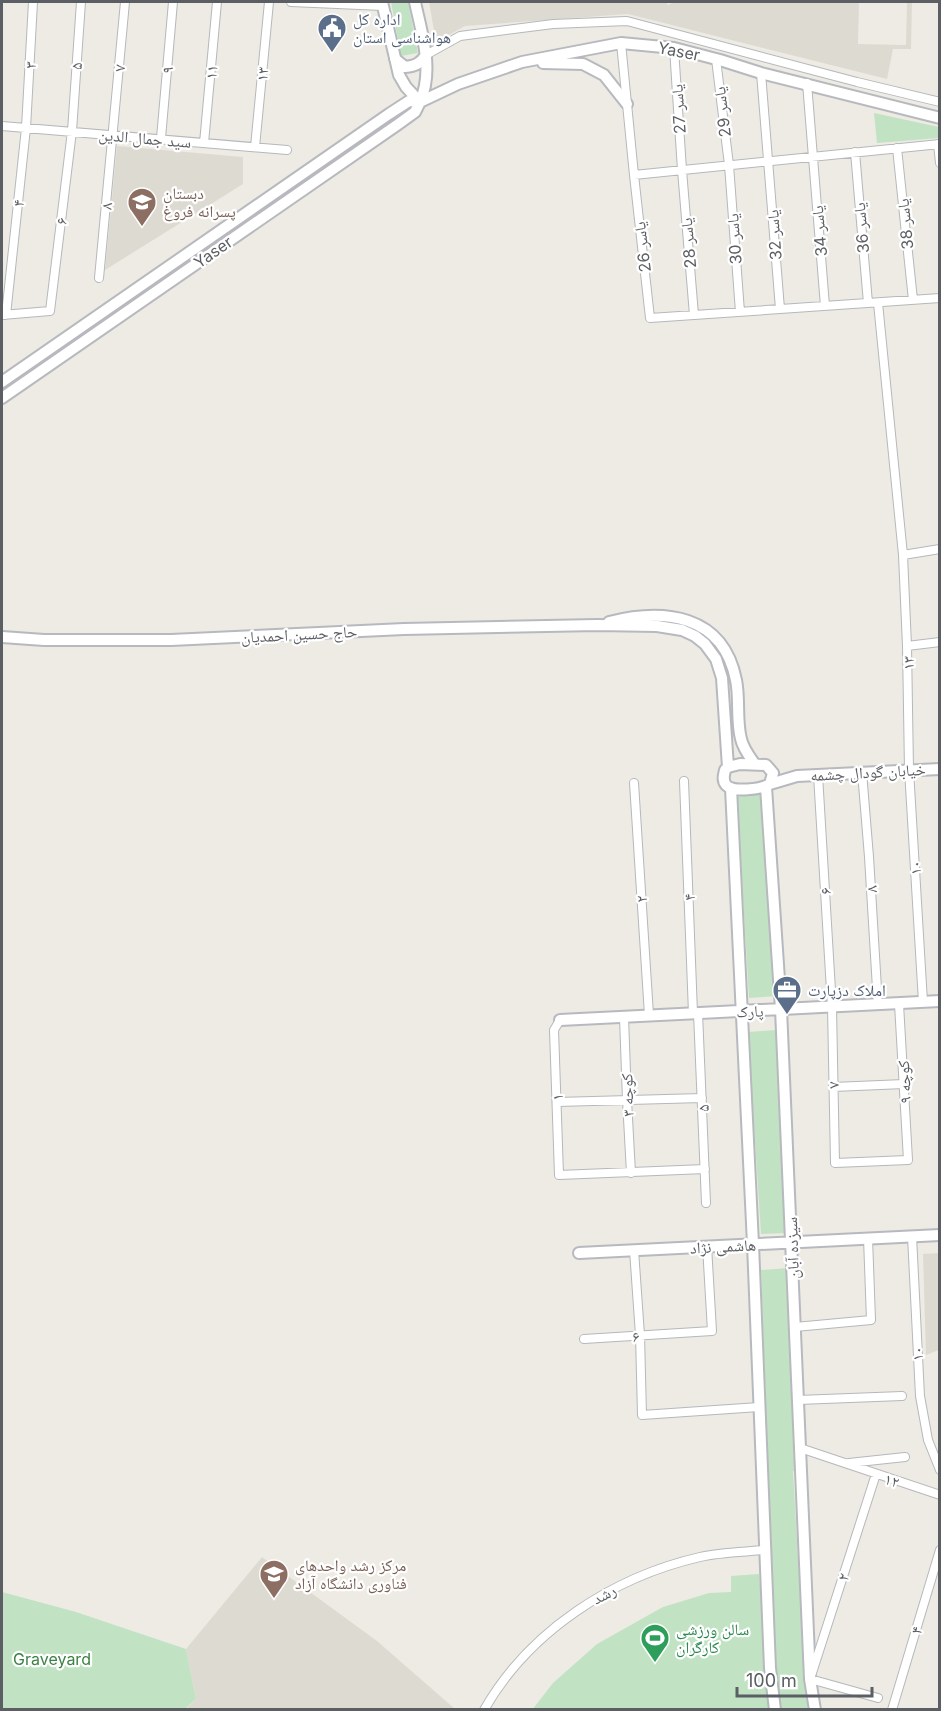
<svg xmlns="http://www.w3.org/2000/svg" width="941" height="1711" viewBox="0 0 941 1711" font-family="Inter,'Noto Naskh Arabic',sans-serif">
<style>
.education{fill:#dddbd1}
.green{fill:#c1e3c4}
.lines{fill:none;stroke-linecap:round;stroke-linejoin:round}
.minor-casing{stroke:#b5b8bc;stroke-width:10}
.secondary-casing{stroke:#b7b9be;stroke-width:14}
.minor{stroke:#fff;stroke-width:8}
.secondary{stroke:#fff;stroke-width:10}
.labels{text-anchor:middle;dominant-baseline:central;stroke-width:4.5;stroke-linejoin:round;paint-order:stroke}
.service-label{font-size:16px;fill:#4e5e75;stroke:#fff;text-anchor:start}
.street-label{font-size:16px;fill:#5b5e63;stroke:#fff}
.education-label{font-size:16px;fill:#785e54;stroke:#fff;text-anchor:start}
.leisure-label{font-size:16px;fill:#27864d;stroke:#fff;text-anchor:start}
.park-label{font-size:16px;fill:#3b8244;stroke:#fff}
</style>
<rect width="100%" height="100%" fill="#edebe3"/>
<path class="education" d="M429,2H666L668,5L674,2H859L858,44L906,45L907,2H912L911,49H893L887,79L628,14L465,26L436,42Z
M117,146L243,157V184L105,270Z
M939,1253V1350L926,1355L923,1254Z
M262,1557L377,1641L455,1709L185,1710L196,1699L186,1649Z"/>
<path class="green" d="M391,2H408L418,53L401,56Z
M874,113L939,127V138L877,143Z
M765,793L778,996L749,998L737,795Z
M776,1030L789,1233L761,1234L748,1032Z
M789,1268L797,1471H793L806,1697L809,1709H780L779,1703L764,1469L768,1468L761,1270Z
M759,1574L771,1709L532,1710L553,1683L597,1644L663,1607L709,1593L731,1592V1576Z
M2,1592L76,1612L186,1649L196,1699L185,1709H2Z"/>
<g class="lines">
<g class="minor-casing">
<path id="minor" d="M291,2L383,6
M621,43L634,175L650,318L940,298
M674,48L682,170L694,315
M426,55L460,36L553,24L627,21L857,82L940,102
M716,59L729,165L740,312
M761,73L780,309
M807,83L825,306
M2,126L287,150
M161,138L173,2
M204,143L217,2
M938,144L940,163
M255,147L269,2
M897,148L913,300
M855,152L868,303
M634,175L940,144
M99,278L125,2
M878,303L903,555L907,646L909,770L923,1002
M2,315L50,311L72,131L81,2
M6,315L26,128L33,2
M903,555L940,549
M907,646L940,642
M862,772L869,857L878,1005
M818,775L832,1007L835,1163L908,1160L899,1004
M684,781L693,1013
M634,783L649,1015
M698,1013L706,1203
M624,1017L627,1100L631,1173
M560,1020L554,1030L559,1175L705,1169
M833,1087L904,1084
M557,1102L702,1098
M912,1236L920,1396L928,1440L940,1470
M634,1250L640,1335L642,1415L759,1407
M795,1327L871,1320L868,1238
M584,1339L712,1331L707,1246
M798,1400L902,1396
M800,1448L940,1495
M849,1463L905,1457
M876,1474L810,1679L878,1698
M484,1710C529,1631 613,1577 700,1557C721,1552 744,1552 765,1550
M892,1710L940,1550"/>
</g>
<g class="secondary-casing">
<path id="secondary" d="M382,2L399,75L406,87L420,102
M415,2C422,35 434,70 420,102
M395,59L405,67C415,66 420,64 426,55
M543,63L583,64L604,75L627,104
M420,102L458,84L522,62L621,43L674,48L720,60L761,73L940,118
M2,382L389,114L409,101L420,102L415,112L397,125L2,398
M609,622C664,608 723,614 736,680C740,699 736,720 741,739C743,748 749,756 754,763
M2,637L44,640H171L404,629L597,625L657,626L682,630L695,636L705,644L716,659L722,678L728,767
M740,764L766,765L773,773L770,784C762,789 733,793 726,785C722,780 724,775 725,770L728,767Z
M770,784L797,776L940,769
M766,787L781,1009L810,1679L815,1710
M731,788L753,1244L770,1668L775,1710
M560,1020L940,1001
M579,1253L940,1235"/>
</g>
<use href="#minor" class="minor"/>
<use href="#secondary" class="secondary"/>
</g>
<defs>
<g id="civic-pin" transform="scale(1.5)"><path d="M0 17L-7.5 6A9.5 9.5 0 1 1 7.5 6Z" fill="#5c6f8a" stroke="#fff"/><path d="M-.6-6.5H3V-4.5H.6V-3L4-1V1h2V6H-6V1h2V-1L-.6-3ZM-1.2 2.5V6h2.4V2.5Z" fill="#fff"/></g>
<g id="school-pin" transform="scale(1.5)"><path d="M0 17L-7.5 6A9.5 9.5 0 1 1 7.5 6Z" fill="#8d6e63" stroke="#fff"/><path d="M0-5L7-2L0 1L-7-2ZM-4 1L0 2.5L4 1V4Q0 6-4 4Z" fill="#fff"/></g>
<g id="office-pin" transform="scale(1.5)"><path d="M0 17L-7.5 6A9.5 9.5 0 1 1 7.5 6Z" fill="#5c6f8a" stroke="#fff"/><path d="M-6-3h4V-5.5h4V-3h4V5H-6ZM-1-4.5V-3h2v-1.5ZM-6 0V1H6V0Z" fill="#fff"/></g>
<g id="university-pin" transform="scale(1.5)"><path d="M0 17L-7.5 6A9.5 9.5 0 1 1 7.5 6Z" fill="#8d6e63" stroke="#fff"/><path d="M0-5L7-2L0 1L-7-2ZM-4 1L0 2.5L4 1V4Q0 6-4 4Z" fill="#fff"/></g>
<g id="stadium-pin" transform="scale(1.5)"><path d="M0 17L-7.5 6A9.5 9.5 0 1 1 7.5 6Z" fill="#2e9e5b" stroke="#fff"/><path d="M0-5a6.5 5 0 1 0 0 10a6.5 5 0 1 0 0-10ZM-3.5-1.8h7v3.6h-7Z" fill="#fff"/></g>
</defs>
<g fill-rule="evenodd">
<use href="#civic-pin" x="332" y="28"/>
<use href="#school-pin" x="142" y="202"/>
<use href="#office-pin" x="787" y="990"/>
<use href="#university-pin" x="274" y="1574"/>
<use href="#stadium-pin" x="655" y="1638"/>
</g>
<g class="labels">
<g class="service-label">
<text x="353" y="19">اداره کل<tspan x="353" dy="18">هواشناسی استان</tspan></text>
<text x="808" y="990">املاک دزپارت</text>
</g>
<g class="street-label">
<text transform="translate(679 51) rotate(11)">Yaser</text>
<text transform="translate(30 65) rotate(-86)">۳</text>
<text transform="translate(76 66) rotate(-86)">۵</text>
<text transform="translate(119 68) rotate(-85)">۷</text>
<text transform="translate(167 70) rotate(-85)">۹</text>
<text transform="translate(211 72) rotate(-85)">۱۱</text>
<text transform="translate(262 74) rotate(-85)">۱۳</text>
<text transform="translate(678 109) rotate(-94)">یاسر 27</text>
<text transform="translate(722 112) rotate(-97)">یاسر 29</text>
<text transform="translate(145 138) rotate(5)">سید جمال الدین</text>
<text transform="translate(18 203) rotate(-84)">۴</text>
<text transform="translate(106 206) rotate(-85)">۸</text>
<text transform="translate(61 221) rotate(-83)">۶</text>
<text transform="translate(905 224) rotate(-96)">یاسر 38</text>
<text transform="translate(861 228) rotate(-95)">یاسر 36</text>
<text transform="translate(819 231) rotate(-95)">یاسر 34</text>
<text transform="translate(774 235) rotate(-94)">یاسر 32</text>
<text transform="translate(734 239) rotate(-94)">یاسر 30</text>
<text transform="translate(688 243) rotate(-95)">یاسر 28</text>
<text transform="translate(642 247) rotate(-97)">یاسر 26</text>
<text transform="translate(213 252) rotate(-35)">Yaser</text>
<text transform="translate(299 634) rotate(-3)">حاج حسین احمدیان</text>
<text transform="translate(908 663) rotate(-91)">۱۳</text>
<text transform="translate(868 772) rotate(-3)">خیابان گودال چشمه</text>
<text transform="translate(915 868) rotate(-93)">۱۰</text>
<text transform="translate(871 889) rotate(-93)">۸</text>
<text transform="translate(825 891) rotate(-93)">۶</text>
<text transform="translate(689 897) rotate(-92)">۴</text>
<text transform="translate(641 899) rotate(-94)">۲</text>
<text transform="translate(750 1011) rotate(-2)">پارک</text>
<text transform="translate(904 1082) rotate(-93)">کوچه ۹</text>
<text transform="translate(833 1085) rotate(-91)">۷</text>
<text transform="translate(627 1095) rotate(-92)">کوچه ۳</text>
<text transform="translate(557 1097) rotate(-92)">۱</text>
<text transform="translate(703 1108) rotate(-92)">۵</text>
<text transform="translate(723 1246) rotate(-3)">هاشمی نژاد</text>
<text transform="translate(792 1248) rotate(-92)">سیزده آبان</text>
<text transform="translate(636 1336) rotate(-4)">۶</text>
<text transform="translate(917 1354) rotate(-93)">۱۰</text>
<text transform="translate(892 1480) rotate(18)">۱۲</text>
<text transform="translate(843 1577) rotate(-72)">۲</text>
<text transform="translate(604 1594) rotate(-28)">رشد</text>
<text transform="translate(916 1630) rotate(-73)">۴</text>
</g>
<g class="education-label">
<text x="163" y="193">دبستان<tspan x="163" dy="18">پسرانه فروغ</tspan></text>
<text x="295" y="1565">مرکز رشد واحدهای<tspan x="295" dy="18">فناوری دانشگاه آزاد</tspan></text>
</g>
<g class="leisure-label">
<text x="676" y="1629">سالن ورزشی<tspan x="676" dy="18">کارگران</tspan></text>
</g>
<g class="park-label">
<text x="52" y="1659">Graveyard</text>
</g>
</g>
<rect width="941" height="1711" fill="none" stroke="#5b5e63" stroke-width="6"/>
<path d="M737 1687v9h135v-9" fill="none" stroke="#5b5e63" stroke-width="3"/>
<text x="746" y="1687" font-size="18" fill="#5b5e63" stroke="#ffffff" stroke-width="4.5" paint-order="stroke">100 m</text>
</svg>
